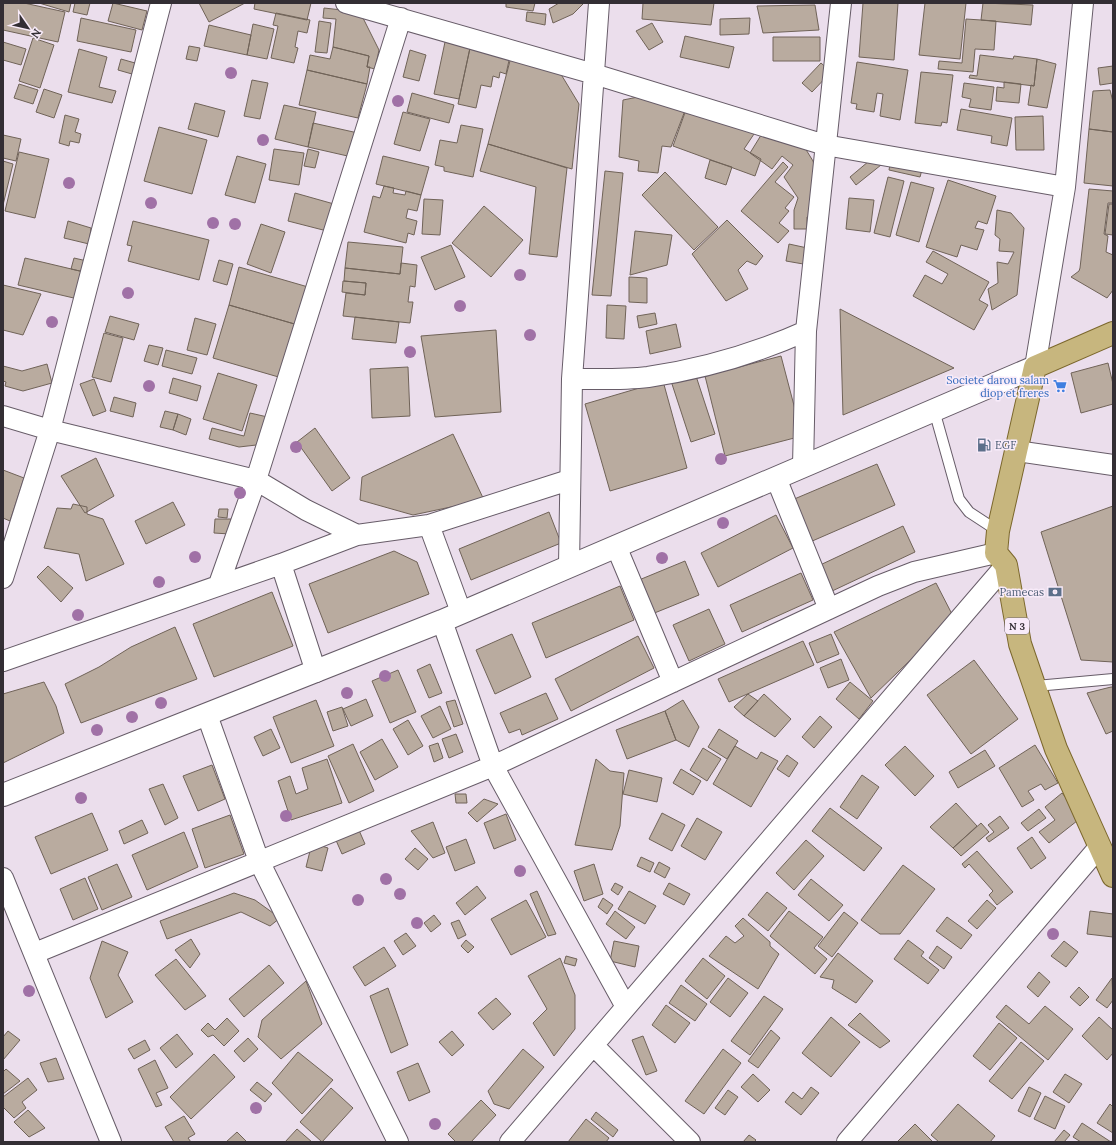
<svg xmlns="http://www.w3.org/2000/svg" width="1116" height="1145" viewBox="0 0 1116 1145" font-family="Lora,serif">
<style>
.building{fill:#b9ab9f;stroke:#706358}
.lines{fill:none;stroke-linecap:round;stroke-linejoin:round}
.service-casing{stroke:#675c68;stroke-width:12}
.minor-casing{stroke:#675c68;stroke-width:22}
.secondary-casing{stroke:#675c68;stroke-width:24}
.primary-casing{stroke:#7b672c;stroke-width:24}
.service{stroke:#fff;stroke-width:10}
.minor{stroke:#fff;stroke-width:20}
.secondary{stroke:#fff;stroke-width:22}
.primary{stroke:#c7b67e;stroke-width:22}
.tree{fill:#a071a6}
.labels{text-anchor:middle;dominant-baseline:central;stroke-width:3;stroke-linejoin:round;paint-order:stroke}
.shield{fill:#f8ebf9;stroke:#6e676f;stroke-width:1}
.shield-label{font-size:10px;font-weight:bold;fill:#332e34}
.shop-label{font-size:11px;fill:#366cbe;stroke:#f8ebf9;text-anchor:end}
.service-label{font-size:11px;fill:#4e5e75;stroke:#f8ebf9;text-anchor:start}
</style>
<rect width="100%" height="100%" fill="#ebdeec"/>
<path class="building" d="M3,3H24L65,12L58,42L3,30Z
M39,3H71L69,12Z
M75,3H90L87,15L73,12Z
M113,3L147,11L142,30L108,21Z
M199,3H245L209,22Z
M255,3H311L307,20L254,9Z
M506,3H535L533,11L506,7Z
M559,3H584L573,14L553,23L549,9Z
M643,3H714L711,25L642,19Z
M863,3H898L894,60L859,57Z
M925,3H966L960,59L919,55Z
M983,3L1033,5L1031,25L981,20Z
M815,5L819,30L763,33L757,6Z
M324,8L360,12L379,50L375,69L367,67L369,56L333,47L336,19L323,18Z
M527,12L546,14L545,25L526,21Z
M276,13L310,20L307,33L298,31L295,47L298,48L294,63L271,58L278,26L273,25Z
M81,18L136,30L131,52L77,41Z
M750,18L749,34L720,35V19Z
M966,19L996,21L994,50L975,49L973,72L938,69L939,61L962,63Z
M319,21L331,23L327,53L315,52Z
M652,23L663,42L649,50L636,31Z
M253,24L274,29L267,59L247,55Z
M209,25L251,35L247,55L204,46Z
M685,36L734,47L729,68L680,57Z
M773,37H820V61H773Z
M33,38L54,45L40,88L19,81Z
M3,42L26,49L21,65L3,60Z
M445,42L470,48L459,99L434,94Z
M189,46L200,48L197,61L186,59Z
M333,47L369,56L367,67H370L367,84L307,70L310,55L330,59Z
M470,48L510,56L506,74L500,72L499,78L493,76L491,87L481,85L476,108L458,104Z
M79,49L107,57L99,87L116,91L112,103L68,92Z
M410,50L426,55L419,81L403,77Z
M980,55L1013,59L1014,56L1037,59L1034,86L969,78L970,75L977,76Z
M511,57L559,71L579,104L572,169L488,144Z
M121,59L142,65L139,76L118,70Z
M1037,59L1056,64L1047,108L1028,105L1031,85L1034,86Z
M857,62L908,70L900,120L880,116L883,94L877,93L874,112L856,109L857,104L851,103Z
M821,63L831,72L812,92L802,83Z
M1113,66V83L1100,85L1098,68Z
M307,70L367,84L358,118L299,105Z
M921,72L953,75L947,123L942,122L941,126L915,123Z
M252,80L268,83L260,119L244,116Z
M1004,82L1021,84L1019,103L996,101L997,87L1004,88Z
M964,83L994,87L991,110L969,107L971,99L962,97Z
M19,84L38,90L33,104L14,98Z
M44,89L62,95L54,118L36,112Z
M1110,90L1113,102V132L1089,129L1093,91Z
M412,93L454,105L449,123L407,112Z
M648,95L686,108L671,147L662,146L658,173L638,171L639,161L619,157L623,100Z
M195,103L225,111L218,137L188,129Z
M284,105L316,112L308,147L275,139Z
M687,107L756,131L744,149L761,159L755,176L673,146Z
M961,109L1012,118L1007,146L991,143L992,136L957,130Z
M403,112L430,119L420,151L394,144Z
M65,115L79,119L75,132L81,134L79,143L70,141L69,146L59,143Z
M1043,116L1044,150H1016L1015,117Z
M313,123L358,133L352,157L308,147Z
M461,125L483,129L473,177L444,171V167L435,165L440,140L457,143Z
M159,127L207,140L192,194L144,181Z
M1089,129L1113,132V186L1084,183Z
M763,132L805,148L813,161L818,178L817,213L807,217V229H794V210L798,198L784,177L793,165L782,156L772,169L750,153Z
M3,135L21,139L16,161L3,158Z
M488,144L567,168L557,257L529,254L536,187L480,171Z
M274,149L304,153L299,185L269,180Z
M308,149L319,152L315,168L304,166Z
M19,152L49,159L35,218L5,211Z
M237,156L266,164L255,203L225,195Z
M383,156L429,167L421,195L376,184Z
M875,156L881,165L856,185L850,177Z
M891,159L923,166L920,177L889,170Z
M710,160L732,167L726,185L705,178Z
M3,161L13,164L3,205Z
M783,162L788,167L775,182L794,197L785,208L789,211L779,223L789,231L778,243L741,211Z
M605,171L623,173L611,296L592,295Z
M665,172L718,227L694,250L642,195Z
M888,177L904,181L890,237L874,233Z
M948,180L996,196L987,224L978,221L975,228L984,230L977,250L961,245L957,257L926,247Z
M911,182L934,188L919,242L896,235Z
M384,186L394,188L393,193L405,195L406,191L421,195L417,211L408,209L406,218L417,221L414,235L408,233L406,243L364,232L373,196L380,198Z
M1089,189L1113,191V203H1108L1104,234L1108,236L1106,252L1113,255V290L1107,298L1071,277L1079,271L1080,268Z
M295,193L334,204L327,231L288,221Z
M849,198L874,200L870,232L846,229Z
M424,199L443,200L440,235L422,234Z
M1109,204H1113V235L1105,234Z
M484,206L523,240L491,277L452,243Z
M997,210L1011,213L1024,228L1017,295L992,310L988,289L998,283L997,262L1008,264L1014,252L999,251L1000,239L995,235Z
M727,220L763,256L756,265L747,261L738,270L748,289L726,301L692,254Z
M68,221L91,228L89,244L64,238Z
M133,221L209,240L199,280L128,261L132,246L127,245Z
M261,224L285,232L271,273L247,264Z
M635,231L672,235L667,265L630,275Z
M348,242L403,247L400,274L345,268Z
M789,244L812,249L809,265L786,261Z
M451,245L465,277L435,290L421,257Z
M933,251L989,282L979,300L988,305L974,330L913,296L925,275L942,284L948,274L926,262Z
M25,258L84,272L78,299L18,285Z
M74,258L87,261L84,272L71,269Z
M219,260L233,264L227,285L213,281Z
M401,263L417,265L415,287L410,286L408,302H413L410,323L343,316L346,293L365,295L366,283L344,281L345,268L400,274Z
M239,267L315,289L298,325L229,305Z
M629,277L647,278V303L629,302Z
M343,281L366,283L365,295L342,292Z
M3,285L41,294L23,335L3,330Z
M229,305L298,325L282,378L213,358Z
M607,305L626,306L624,339L606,338Z
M840,309L954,368L843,415Z
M655,313L657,324L639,328L637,316Z
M110,316L139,324L134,340L105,332Z
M355,317L399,322L396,343L352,339Z
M195,318L216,324L207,355L187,350Z
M676,324L681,347L650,354L646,331Z
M496,330L501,412L435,417L421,336Z
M104,333L123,338L111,382L92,377Z
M149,345L163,348L158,365L144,361Z
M166,350L197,358L192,374L162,366Z
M781,356L802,436L725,456L705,376Z
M1108,363L1113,384V404L1081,413L1071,373Z
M47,364L52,383L23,391L5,386L6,382L3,381V366L22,371Z
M408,367L410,416L372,418L370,369Z
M218,373L257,385L242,431L203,419Z
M695,373L715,434L691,442L671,381Z
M173,378L201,386L197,401L169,393Z
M94,379L106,411L93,416L80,384Z
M663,381L687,468L610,491L585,404Z
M114,397L136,403L133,417L110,411Z
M165,411L178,414L173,430L160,427Z
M250,413L272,418L265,444L239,447L209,439L212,428L244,436Z
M178,414L191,419L186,435L173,430Z
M315,428L350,478L332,491L297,442Z
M453,434L484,500L413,515L360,500L362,477Z
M96,458L114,496L85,513L61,476Z
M877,464L895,505L810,542L792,500Z
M3,470L24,478L10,521L3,518Z
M173,502L185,525L146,544L135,521Z
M73,504L87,507V514L103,519L124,564L86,581L79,554L44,548L57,508L71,509Z
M1113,506V662L1081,660L1041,532Z
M219,509H228L227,518L218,517Z
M549,512L561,543L471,580L459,549Z
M776,515L793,548L718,587L701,553Z
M215,519H231L230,534L214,533Z
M903,526L915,552L830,592L818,566Z
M394,551L417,562L429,594L328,633L309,584Z
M685,561L699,595L652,614L639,580Z
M48,566L73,588L61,602L37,577Z
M801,573L813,600L742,632L730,605Z
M936,583L954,618L871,698L834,632Z
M620,586L634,620L546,658L532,623Z
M272,592L293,646L214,677L193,624Z
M709,609L725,644L689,661L673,625Z
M175,627L197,679L81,723L65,684L99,667L131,647Z
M512,634L531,677L495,694L476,650Z
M831,634L839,654L817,663L809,643Z
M638,636L654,668L571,711L555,679Z
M803,641L814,665L729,702L718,679Z
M841,659L849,680L828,688L820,668Z
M974,660L1018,719L971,754L927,695Z
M430,664L442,693L429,698L417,670Z
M398,670L416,712L390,723L372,681Z
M44,682L56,706L64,733L3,763V694Z
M850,682L873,701L859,719L836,699Z
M1111,687H1113V731L1106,734L1087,693Z
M546,693L558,719L522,735L520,729L509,733L500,713Z
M748,694L758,701L744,716L734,707Z
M764,694L791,719L775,737L744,716Z
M366,699L373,716L351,726L343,709Z
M316,700L334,746L291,763L273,717Z
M455,700L463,724L454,727L446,702Z
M683,700L699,727L689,747L676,740L665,711Z
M440,706L451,729L433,738L421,716Z
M342,707L348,726L333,731L327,712Z
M665,711L676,740L627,759L616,730Z
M820,716L832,727L814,748L802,737Z
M408,720L423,746L408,755L393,729Z
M271,729L280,748L263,756L254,737Z
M719,729L738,741L727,759L708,747Z
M456,734L463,752L449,758L442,739Z
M382,739L398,767L375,780L360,752Z
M438,743L443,758L434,762L429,746Z
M353,744L374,791L349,803L328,756Z
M1035,745L1058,783L1045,790L1041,784L1028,791L1034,800L1022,807L999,768Z
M735,746L757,759L761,752L778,761L751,807L713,784Z
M905,746L934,776L915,796L885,765Z
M703,748L721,759L707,781L690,770Z
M985,750L995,766L958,788L949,772Z
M787,755L798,763L789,777L777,769Z
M327,759L342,803L291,820L278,781L290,776L296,794L308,789L302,768Z
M596,759L610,771L624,773L620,826L612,850L575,845Z
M212,765L225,799L198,811L183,776Z
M681,769L701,781L693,795L673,783Z
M629,770L662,778L657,802L623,794Z
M862,775L879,787L857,819L840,807Z
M163,784L178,818L165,825L149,789Z
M1062,793L1082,817L1049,843L1039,832L1055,820L1045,807Z
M455,794H466L467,803H456Z
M484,799L498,804L477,822L468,813Z
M956,803L977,826L953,848L930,827Z
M830,808L882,848L864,871L812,831Z
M1039,809L1046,818L1028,831L1021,823Z
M92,813L108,850L51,874L35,837Z
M662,813L685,825L672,851L649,839Z
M506,814L516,840L494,849L484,823Z
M230,815L244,854L205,868L192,829Z
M1000,816L1009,828L989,842L986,838L994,832L988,825Z
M697,818L722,832L705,860L681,846Z
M142,820L148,833L124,844L119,831Z
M433,822L445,853L433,858L411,831Z
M981,823L989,832L961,856L953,848Z
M358,828L365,844L342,854L335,838Z
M184,832L198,867L147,890L132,855Z
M1032,837L1046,858L1031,869L1017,848Z
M466,839L475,863L455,871L446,847Z
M806,840L824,856L794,890L776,873Z
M312,843L328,848L322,871L306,867Z
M415,848L428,859L418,870L405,859Z
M977,851L1013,892L997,905L989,895L993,891L969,864L965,868L962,864Z
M641,857L654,863L650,872L637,866Z
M659,862L670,868L665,878L654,872Z
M117,864L132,897L102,910L88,877Z
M594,864L603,894L584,901L574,871Z
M903,865L935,889L900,934H880L861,920Z
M85,878L98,909L73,920L60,889Z
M811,879L843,905L829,921L798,895Z
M615,883L623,887L618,895L611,890Z
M669,883L690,894L684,905L663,894Z
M477,886L486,898L465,915L456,903Z
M537,891L556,934L548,936L530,894Z
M629,891L656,906L645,924L618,909Z
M767,892L787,908L768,931L748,915Z
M234,893L255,900L280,918L270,926L241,912L167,939L160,921Z
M603,898L613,905L607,914L598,907Z
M526,900L546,937L511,955L491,919Z
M987,900L996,908L977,929L968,921Z
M615,911L635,927L626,939L606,924Z
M789,911L823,937L814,948L827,959L815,974L770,936Z
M1090,911L1113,914V937L1087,934Z
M844,912L858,923L832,957L818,946Z
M434,915L441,924L431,932L424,923Z
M947,917L972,935L961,949L936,931Z
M743,918L770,942V946L779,954L758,989L709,956L726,936L735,943L744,936L735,926Z
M459,920L466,935L458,939L451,923Z
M406,933L416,946L403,955L394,941Z
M191,939L200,954L190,968L175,950Z
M466,940L474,947L468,953L461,946Z
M908,940L924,952L921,956L939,970L928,984L894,959Z
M102,941L128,952L118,975L133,1002L106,1018L90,978Z
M614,941L639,946L635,967L610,961Z
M1064,941L1078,952L1066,967L1051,956Z
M937,946L952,957L944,969L929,958Z
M384,947L396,966L365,986L353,967Z
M838,953L873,981L856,1003L832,988L834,980L820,977Z
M566,956L577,959L575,966L564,963Z
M560,958L575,995V1029L554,1056L533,1023L547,1009L528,976Z
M703,958L725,976L707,999L685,981Z
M176,959L206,996L185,1010L155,975Z
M269,965L284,983L244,1017L229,999Z
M1039,972L1050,982L1038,997L1027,987Z
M728,978L748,993L730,1017L710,1002Z
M1112,978L1113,1000L1107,1008L1096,1000Z
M306,981L322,1024L281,1059L258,1037L262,1020Z
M681,985L707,1004L695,1021L669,1003Z
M1079,987L1089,997L1080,1006L1070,997Z
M388,988L408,1045L391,1053L370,996Z
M764,996L783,1009L750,1055L731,1041Z
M496,998L511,1014L493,1030L478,1013Z
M666,1005L690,1023L675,1043L652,1025Z
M1006,1005L1029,1024L1045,1006L1073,1029L1048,1060L996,1017Z
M860,1013L890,1041L880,1048L848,1025Z
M831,1017L860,1042L831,1077L802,1053Z
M1099,1017L1113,1030V1053L1107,1060L1082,1036Z
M227,1018L239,1031L224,1046L213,1035L208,1037L201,1030L208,1023L215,1030Z
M999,1023L1017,1038L990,1070L973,1056Z
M771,1030L780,1038L758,1068L748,1061Z
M8,1031L20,1040L3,1060V1037Z
M452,1031L464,1045L452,1056L439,1042Z
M177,1034L193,1054L176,1068L160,1048Z
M643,1036L657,1071L646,1075L632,1040Z
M248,1038L258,1049L244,1062L234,1051Z
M145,1040L150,1050L134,1059L128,1049Z
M1021,1042L1044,1061L1012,1099L989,1081Z
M523,1049L544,1067L509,1109L494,1104L488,1091Z
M723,1049L741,1063L704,1114L685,1101Z
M298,1052L333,1080L302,1114L272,1083Z
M214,1054L235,1077L191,1119L170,1097Z
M56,1058L64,1079L48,1082L40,1063Z
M155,1060L168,1088L156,1093L162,1105L156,1107L138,1069Z
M418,1063L430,1092L409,1101L397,1072Z
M6,1069L20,1081L3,1094V1072Z
M753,1074L770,1090L758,1102L741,1087Z
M1065,1074L1082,1084L1069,1103L1053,1092Z
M28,1078L37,1090L22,1102L26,1108L14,1118L3,1107V1097Z
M257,1082L272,1094L265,1102L250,1090Z
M811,1087L819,1093L801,1115L785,1102L793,1092L802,1099Z
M1029,1087L1041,1093L1030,1117L1018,1111Z
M331,1088L353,1108L322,1142L300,1122Z
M728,1090L738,1097L725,1115L715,1108Z
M1045,1096L1065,1106L1055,1129L1034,1119Z
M481,1100L496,1115L471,1142H456L448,1134Z
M958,1104L995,1136L990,1142H939L931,1135Z
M1110,1104L1113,1107V1133L1097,1123Z
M28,1110L45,1128L29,1137L14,1122Z
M596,1112L618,1130L613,1137L591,1119Z
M184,1116L195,1134L188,1138L191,1142H174L165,1127Z
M586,1119L609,1138L606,1142H568Z
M1082,1123L1111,1142H1081L1073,1137Z
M915,1124L933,1142H897Z
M297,1129L312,1142H285Z
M1064,1130L1070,1135L1064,1142H1054Z
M237,1132L247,1142H226Z
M749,1135L756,1140L754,1142H743Z"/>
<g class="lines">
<g class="service-casing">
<path id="service" d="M934,410L959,499L969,512L998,531
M1036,686L1113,679"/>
</g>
<g class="minor-casing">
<path id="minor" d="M346,3L594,74L825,145L1065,187
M1035,367L1065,187L1083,3
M572,379C597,379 623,380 648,377C702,369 757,353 806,331
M3,416L50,430L256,480L306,510L357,535L429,525L461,612
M1016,451L1113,465
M803,466L806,331L841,3
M776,478L829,609
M429,525L569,480
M616,546L673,682
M281,564L316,672
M569,566L572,379L599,3
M3,578L50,430L161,3
M219,584L256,480L401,18
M442,621L493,766L626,1007
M3,661L281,564L357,535
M207,715L259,861L398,1142
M3,878L111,1142
M35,953L493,766L878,586L914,572L996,553
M594,1046L690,1142
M510,1142L1006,565
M847,1142L1100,846"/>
</g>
<g class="secondary-casing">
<path id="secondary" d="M3,795L442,621L1035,367"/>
</g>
<g class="primary-casing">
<path id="primary" d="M1113,333L1035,367L998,531L996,553L1006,565L1020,644L1056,749L1113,876"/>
</g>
<use href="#service" class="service"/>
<use href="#minor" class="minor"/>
<use href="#secondary" class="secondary"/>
<use href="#primary" class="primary"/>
</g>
<g class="tree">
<circle cx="231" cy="73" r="6"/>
<circle cx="398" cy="101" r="6"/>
<circle cx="263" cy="140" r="6"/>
<circle cx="69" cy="183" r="6"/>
<circle cx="151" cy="203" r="6"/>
<circle cx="213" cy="223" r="6"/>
<circle cx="235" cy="224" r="6"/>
<circle cx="520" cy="275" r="6"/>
<circle cx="128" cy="293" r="6"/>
<circle cx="460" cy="306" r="6"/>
<circle cx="52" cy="322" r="6"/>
<circle cx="530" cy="335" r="6"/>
<circle cx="410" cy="352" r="6"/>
<circle cx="149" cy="386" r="6"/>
<circle cx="296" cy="447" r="6"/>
<circle cx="721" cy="459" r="6"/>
<circle cx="240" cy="493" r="6"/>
<circle cx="723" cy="523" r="6"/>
<circle cx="195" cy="557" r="6"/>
<circle cx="662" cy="558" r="6"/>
<circle cx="159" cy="582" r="6"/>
<circle cx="78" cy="615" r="6"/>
<circle cx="385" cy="676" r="6"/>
<circle cx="347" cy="693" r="6"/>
<circle cx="161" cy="703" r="6"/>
<circle cx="132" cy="717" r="6"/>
<circle cx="97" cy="730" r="6"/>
<circle cx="81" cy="798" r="6"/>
<circle cx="286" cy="816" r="6"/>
<circle cx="520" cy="871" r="6"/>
<circle cx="386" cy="879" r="6"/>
<circle cx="400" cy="894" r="6"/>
<circle cx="358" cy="900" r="6"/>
<circle cx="417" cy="923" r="6"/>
<circle cx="1053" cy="934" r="6"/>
<circle cx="29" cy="991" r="6"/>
<circle cx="256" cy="1108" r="6"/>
<circle cx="435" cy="1124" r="6"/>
</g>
<defs>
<g id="supermarket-bare" transform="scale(1.08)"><path d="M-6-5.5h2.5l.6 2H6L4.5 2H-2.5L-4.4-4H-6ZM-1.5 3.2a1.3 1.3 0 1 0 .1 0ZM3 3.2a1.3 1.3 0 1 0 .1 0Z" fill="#3f7fe0" stroke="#f8ebf9" stroke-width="2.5" paint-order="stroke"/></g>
<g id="fuel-bare" transform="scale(1.08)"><path d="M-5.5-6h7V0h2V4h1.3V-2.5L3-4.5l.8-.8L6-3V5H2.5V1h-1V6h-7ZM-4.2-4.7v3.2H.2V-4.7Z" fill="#5c6f8a" stroke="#f8ebf9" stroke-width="2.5" paint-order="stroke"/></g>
<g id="bank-bare" transform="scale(1.08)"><path d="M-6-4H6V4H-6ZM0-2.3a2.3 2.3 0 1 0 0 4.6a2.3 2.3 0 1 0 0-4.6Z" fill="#5c6f8a" stroke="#f8ebf9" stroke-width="2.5" paint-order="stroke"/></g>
</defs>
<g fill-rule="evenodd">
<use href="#supermarket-bare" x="1060" y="386"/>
<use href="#fuel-bare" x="984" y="445"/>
<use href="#bank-bare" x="1055" y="592"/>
</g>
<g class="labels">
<rect class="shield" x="1005" y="618" width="24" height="16" rx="3"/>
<g class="shield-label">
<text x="1017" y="626">N 3</text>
</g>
<g class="shop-label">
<text x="1049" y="380">Societe darou salam<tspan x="1049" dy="13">diop et freres</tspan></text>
</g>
<g class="service-label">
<text x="995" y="445">EGF</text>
<text x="1044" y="592" text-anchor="end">Pamecas</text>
</g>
</g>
<rect width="1116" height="1145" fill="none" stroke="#332e34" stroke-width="8"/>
<g transform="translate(28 28) rotate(124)" stroke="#f8ebf9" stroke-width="3" paint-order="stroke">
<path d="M0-3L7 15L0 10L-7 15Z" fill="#332e34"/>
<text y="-6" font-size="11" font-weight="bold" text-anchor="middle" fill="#332e34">N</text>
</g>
</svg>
